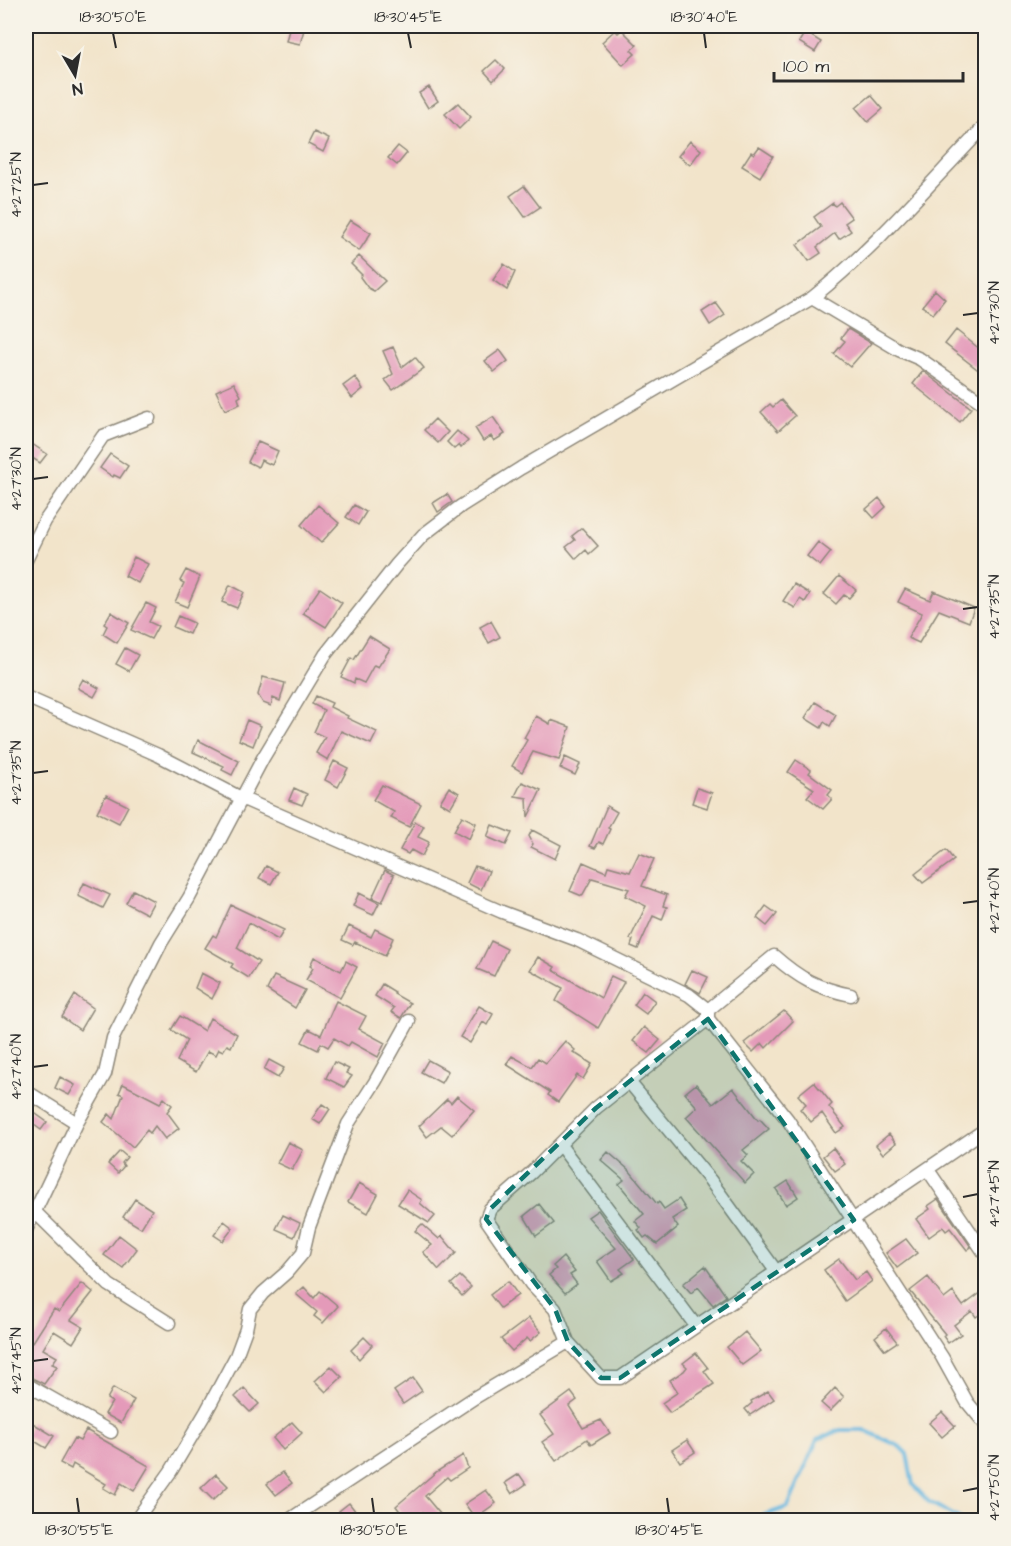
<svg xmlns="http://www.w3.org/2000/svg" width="1011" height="1546" viewBox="0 0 1011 1546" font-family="'Architects Daughter',sans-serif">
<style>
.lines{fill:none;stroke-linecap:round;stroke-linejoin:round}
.stream{stroke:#63b6df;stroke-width:4}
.building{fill:#e49ab9}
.street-casing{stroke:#8e887a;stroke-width:15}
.street{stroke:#fff;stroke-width:12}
.marked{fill:#0f766e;fill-opacity:0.2;stroke:#0f766e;stroke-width:4.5;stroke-dasharray:12 8;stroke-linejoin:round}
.ticks{fill:none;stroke:#2b2b2b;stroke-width:2}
.neatline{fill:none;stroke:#2b2b2b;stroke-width:2}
.ticks-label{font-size:15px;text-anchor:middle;fill:#2b2b2b}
</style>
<rect width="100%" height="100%" fill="#f7f3e8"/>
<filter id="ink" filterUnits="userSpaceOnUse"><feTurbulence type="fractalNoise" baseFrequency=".0167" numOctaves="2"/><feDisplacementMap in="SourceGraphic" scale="12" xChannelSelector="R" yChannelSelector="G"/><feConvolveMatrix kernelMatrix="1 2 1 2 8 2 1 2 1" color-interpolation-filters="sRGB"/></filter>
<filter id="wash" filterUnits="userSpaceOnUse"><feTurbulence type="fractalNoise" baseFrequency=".008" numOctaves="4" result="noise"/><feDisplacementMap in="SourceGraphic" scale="24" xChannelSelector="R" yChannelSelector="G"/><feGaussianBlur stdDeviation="1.35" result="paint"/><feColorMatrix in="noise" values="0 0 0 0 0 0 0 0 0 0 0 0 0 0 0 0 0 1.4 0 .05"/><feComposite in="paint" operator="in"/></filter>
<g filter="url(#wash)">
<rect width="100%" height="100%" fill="#f2e4ca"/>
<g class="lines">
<path class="stream" d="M713,1520L721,1517L756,1518L788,1507L817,1440L840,1430H864L899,1446L907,1454L913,1485L929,1502L962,1520"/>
</g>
<g id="blocks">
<path class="building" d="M290,26H305L300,44L286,41Z
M615,30L618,33L622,30L637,45L631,50L635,54L623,65L602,42Z
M805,32L821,42L815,52L799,42Z
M496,60L505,69L493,81L484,71Z
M429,87L438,101L428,108L419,93Z
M871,95L883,109L868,122L856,108Z
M458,103L471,117L459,129L445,114Z
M314,132L329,139L323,152L308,144Z
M690,141L701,150L690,165L678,156Z
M398,146L407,153L397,165L388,158Z
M759,147L773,156L760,177L742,166L751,152L754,154Z
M524,186L540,207L525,217L510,196Z
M840,202L852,218L845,223L851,231L839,239L835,233L817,247L821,253L809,261L797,245L821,227L814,217L833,203L835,206Z
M350,220L371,233L359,251L339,237Z
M359,256L385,281L374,291L368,288L360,277L362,275L351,264Z
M504,264L515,272L507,290L493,280Z
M935,290L945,299L933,314L922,306Z
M716,303L725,315L710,325L702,312Z
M848,329L871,343L850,367L834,354L845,341L841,338Z
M956,330L986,354V376L945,344Z
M393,347L402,367L415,357L424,368L393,390L385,380L393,374L383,351Z
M500,350L508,361L494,372L485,361Z
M923,371L971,408L960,422L913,384Z
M355,377L363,389L352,398L343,386Z
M234,383L241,396L238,398L240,404L225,410L216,391Z
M781,400L795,416L778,431L761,412L770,404L773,407Z
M493,417L505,434L494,441L491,436L483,441L475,428Z
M435,419L448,432L438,443L424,430Z
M457,431L468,441L461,448L459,445L454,449L447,442Z
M26,440L47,454L40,463L26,454Z
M258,442L278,451L272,465L261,460L258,467L248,462Z
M110,454L128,466L120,478L114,475L113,477L100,468Z
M447,494L452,502L438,512L433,503Z
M879,498L886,507L874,518L866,509Z
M318,505L339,523L321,543L301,525Z
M354,505L366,512L358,525L346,517Z
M582,528L598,546L589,554L586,550L576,559L566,547L575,540L572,536Z
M818,542L831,552L820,566L807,556Z
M134,557L148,564L138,583L125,576Z
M186,570L200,577L187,607L175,602L184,583L180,581Z
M839,576L856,590L849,598L844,595L836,604L824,594Z
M794,584L810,594L805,602L800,599L795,608L783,601Z
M230,585L244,592L237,608L222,602Z
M320,588L342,603L326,627L303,613Z
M905,589L930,600L934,591L974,608L969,622L939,610L919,643L908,638L922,613L898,602Z
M146,603L156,608L149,622L158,626L151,639L131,630Z
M111,612L129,623L117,643L103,634L107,626L104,624Z
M178,616L194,623L189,634L173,627Z
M491,621L500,637L489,643L480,627Z
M369,636L390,649L378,667L374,665L364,683L355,679L354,683L341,677L351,658L354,660Z
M125,648L138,655L129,671L116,664Z
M263,677L285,683L280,701L273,698L271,706L263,703L258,695Z
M83,679L99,688L94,697L78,688Z
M316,696L332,703L330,707L348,716L347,718L377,732L371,744L341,731L328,760L316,753L325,737L314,732L324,710L312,704Z
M815,702L836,715L830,726L824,722L821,728L805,718Z
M536,716L550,724L551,720L570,727L559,760L533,752L522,772L512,766L527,740L524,738Z
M247,720L261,726L253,746L239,740Z
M198,740L239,761L232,775L222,770L224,766L193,752Z
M565,757L580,764L575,775L560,768Z
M796,760L811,770L809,773L832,790L828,795L832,799L823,809L807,797L814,789L788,772Z
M334,761L348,768L338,787L325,780Z
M522,782L541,790L528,817L527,798L515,796Z
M382,785L421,804L409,827L391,818L394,812L373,800Z
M449,787L459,793L450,808L440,802Z
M294,788L307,794L302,805L289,800Z
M697,788L712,793L707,808L692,803Z
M106,795L128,806L119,823L97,812Z
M607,806L617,812L608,828L610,829L603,844L599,842L595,848L590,846Z
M462,816L476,823L469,839L454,831Z
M415,822L424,826L418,837L429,842L422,856L411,850L408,854L400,850Z
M492,825L512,833L506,845L487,837Z
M532,830L561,845L555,859L531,847L533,844L529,836Z
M946,850L954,860L923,883L915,874Z
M639,853L654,859L642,886L667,895L663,906L667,907L662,920L653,916L638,949L631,946L633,940L630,939L646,906L625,896L629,889L592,878L582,896L570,891L583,862L606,872L608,866L630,872Z
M266,866L278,872L271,884L259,878Z
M475,866L489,871L481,890L467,883Z
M385,870L394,875L382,902L372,898Z
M84,883L110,895L103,908L78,896Z
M133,890L154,901L147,914L126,903Z
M359,893L379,903L373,915L353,906Z
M231,905L284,930L278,940L249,923L237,948L259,962L249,978L231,967L233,964L205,948L213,935L216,937Z
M766,906L777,914L767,926L757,918Z
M349,926L371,937L375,929L393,938L385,956L355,942L353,945L342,940Z
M491,941L507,949L494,976L477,969Z
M314,957L341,971L346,961L357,967L340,998L306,980L313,968L310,966Z
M538,957L555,967L553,970L601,998L611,976L624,982L598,1028L556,1001L563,988L530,970Z
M692,970L708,977L700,993L685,984Z
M201,973L220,983L212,999L195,988Z
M274,976L305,990L295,1008L267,990Z
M382,984L395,992L394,994L410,1003L401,1018L391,1012L394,1008L375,996Z
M643,992L655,1001L646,1014L634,1005Z
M75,995L93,1008L80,1030L62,1017Z
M336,1001L366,1016L359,1029L385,1043L378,1057L351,1042L348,1046L334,1038L328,1047L321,1043L318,1050L302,1042L309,1029L321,1035Z
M479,1006L493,1014L487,1025L483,1022L470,1043L460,1037Z
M784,1011L793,1021L766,1048L762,1043L753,1052L744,1043Z
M180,1016L204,1031L210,1018L237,1034L231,1047L227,1045L223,1051L219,1049L216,1055L208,1051L196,1072L177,1061L187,1040L171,1030Z
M644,1027L660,1040L649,1053L633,1041Z
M565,1041L575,1050L573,1052L592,1064L583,1079L577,1075L558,1102L548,1095L550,1092L506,1064L512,1056L532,1067L538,1058L546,1063Z
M269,1060L284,1068L278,1078L264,1070Z
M428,1060L448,1071L441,1083L421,1072Z
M334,1062L349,1069L346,1073L352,1076L344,1087L326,1078Z
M60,1077L75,1085L69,1095L55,1088Z
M814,1082L832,1104L829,1107L845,1127L836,1133L822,1113L811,1122L800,1109L806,1104L798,1095Z
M123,1084L160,1103L164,1098L172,1105L167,1112L179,1128L165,1139L155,1126L150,1133L147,1130L133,1147L103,1122L109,1114L114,1119L123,1095L119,1093Z
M696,1084L713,1104L733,1088L758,1120L760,1119L769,1129L743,1150L748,1155L741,1161L754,1174L745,1183L686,1117L697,1107L685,1093Z
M457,1096L474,1110L452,1135L441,1126L427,1137L419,1126L447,1099L451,1103Z
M322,1104L330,1109L320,1124L312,1119Z
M29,1109L47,1122L41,1130L26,1119Z
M889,1134L896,1143L883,1154L876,1145Z
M288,1142L303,1150L292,1170L277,1163Z
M833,1148L845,1164L835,1171L823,1156Z
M120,1151L127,1157L122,1163L124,1166L118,1173L108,1164Z
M608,1152L629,1170L657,1204L659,1202L664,1209L679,1199L686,1210L672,1219L678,1227L657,1244L647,1236L644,1238L638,1230L641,1228L635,1221L644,1214L619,1184L624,1180L601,1160Z
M788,1181L798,1197L786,1205L776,1189Z
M359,1183L378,1194L368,1213L348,1202Z
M407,1190L422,1200L420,1203L435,1216L429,1223L398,1204Z
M135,1199L152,1210L141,1228L123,1217Z
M938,1199L971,1247L967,1250L950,1228L946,1231L943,1227L929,1237L916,1219L930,1209L928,1206Z
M539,1204L554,1223L536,1236L524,1216Z
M598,1210L634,1259L620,1269L624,1273L611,1281L597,1261L616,1248L588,1217Z
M283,1215L300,1223L294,1237L276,1229Z
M224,1221L233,1228L223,1241L214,1235Z
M422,1224L439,1239L442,1236L456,1253L439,1270L423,1252L432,1245L415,1231Z
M119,1235L137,1249L123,1268L104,1255Z
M906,1239L917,1253L897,1268L886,1253Z
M563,1257L575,1272L570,1275L577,1284L565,1293L549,1275L556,1269L553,1266Z
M839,1259L855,1280L866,1272L872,1281L845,1301L824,1270Z
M705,1266L726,1296L713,1305L698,1287L691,1293L683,1284Z
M460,1276L471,1287L462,1296L451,1284Z
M928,1277L944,1299L953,1292L963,1306L982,1292L986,1297V1310L976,1317L972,1311L954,1325L961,1334L948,1343L943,1336L945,1334L910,1291Z
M508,1281L518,1295L500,1308L490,1295Z
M82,1283L93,1292L71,1320L83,1327L73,1343L54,1331L43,1349L57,1357L52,1364L57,1366L44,1384L26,1375V1338L33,1342L54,1309L59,1312Z
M304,1287L314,1298L320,1291L338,1306L323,1323L314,1316L317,1312L296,1294Z
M529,1318L541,1332L530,1341L527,1338L512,1351L501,1339Z
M886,1328L897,1342L885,1350L875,1337Z
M745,1332L761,1351L742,1365L727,1347Z
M364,1337L372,1345L359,1359L351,1350Z
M696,1353L708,1368L704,1371L714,1384L670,1413L662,1403L678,1392L670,1380L684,1371L687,1367L683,1363Z
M331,1366L342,1377L326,1392L315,1381Z
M413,1378L422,1391L403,1404L394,1391Z
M113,1388L134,1400L121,1423L105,1414L112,1402L107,1399Z
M244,1388L259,1404L250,1412L235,1397Z
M835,1388L844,1397L830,1411L821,1403Z
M768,1391L774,1399L750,1415L745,1409L752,1403L751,1401Z
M571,1392L577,1400L569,1406L583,1428L601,1420L610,1433L591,1445L587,1439L556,1461L542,1442L554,1434L540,1415Z
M942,1412L955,1426L942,1437L929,1423Z
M31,1422L54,1436L46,1448L26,1436Z
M292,1422L302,1433L283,1450L273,1438Z
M86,1430L149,1466L134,1491L121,1483L115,1495L103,1488L106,1484L73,1464L71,1469L60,1463L74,1438L80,1441Z
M687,1440L695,1452L680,1462L672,1450Z
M463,1455L468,1468L450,1480L447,1477L425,1496L446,1521H431L423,1512L412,1521H407L396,1506L436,1472Z
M283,1472L292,1483L276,1495L267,1484Z
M216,1474L228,1486L213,1500L201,1488Z
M519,1474L526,1484L512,1494L505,1483Z
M486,1490L496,1503L475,1518L465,1504Z
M349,1503L363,1521H346L339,1511Z"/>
</g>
</g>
<g filter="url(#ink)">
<use href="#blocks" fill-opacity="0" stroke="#8e887a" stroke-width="1.5"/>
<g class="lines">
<g class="street-casing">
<path id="street" d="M812,298L899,350L920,359L986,405
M26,560L45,521L103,436L149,418
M26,697L158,755L241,798L502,912L577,940L689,995L708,1010V1019L788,1120L942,1357L967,1402L986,1425
M708,1010L774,956C800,979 817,988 851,995
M630,1083L710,1180L776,1271
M26,1091L77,1123
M560,1145L696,1326
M928,1170L986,1255
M34,1211L109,1285L169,1323
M26,1230L77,1123L105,1074L113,1038L161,943L189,898L263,758L325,655L397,564L423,535L461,506L521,468L812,298C876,247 929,184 986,125
M568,1342L555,1309L531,1284L486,1219L490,1209L532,1172L596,1108L708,1019
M26,1384L111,1432
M136,1520L171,1471L206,1412L236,1356L246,1329L250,1309L263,1293L287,1272L303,1253L309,1227L348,1124L375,1082L409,1021
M289,1520L474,1398L568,1342L601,1378H620L986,1129"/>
</g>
<use href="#street" class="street"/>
</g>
</g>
<path class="marked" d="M708,1019L854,1220L620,1378H601L568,1342L555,1309L486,1219L490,1209L596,1108Z"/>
<path class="ticks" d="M113,33L116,48M408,33L411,48M704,33L706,48M33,185L48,183M963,315L978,313M33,479L48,477M963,609L978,607M33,773L48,771M963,903L978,901M33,1067L48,1065M963,1197L978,1194M33,1361L48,1359M963,1491L978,1488M77,1498L79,1513M372,1498L374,1513M667,1498L669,1513"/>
<rect width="1011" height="1546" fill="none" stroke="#f7f3e8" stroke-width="66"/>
<g transform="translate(75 75) rotate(170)" stroke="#f7f3e8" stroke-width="4.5" paint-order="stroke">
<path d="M0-4.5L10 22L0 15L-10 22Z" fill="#2b2b2b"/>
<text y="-9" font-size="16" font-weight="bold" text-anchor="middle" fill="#2b2b2b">N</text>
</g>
<path d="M774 72v9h189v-9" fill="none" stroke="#2b2b2b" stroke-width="3"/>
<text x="783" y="72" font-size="18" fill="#2b2b2b" stroke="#f7f3e8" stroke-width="4.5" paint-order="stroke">100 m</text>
<rect x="33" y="33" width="945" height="1480" class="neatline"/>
<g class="ticks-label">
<text x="113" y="22">18°30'50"E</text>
<text x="408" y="22">18°30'45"E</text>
<text x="704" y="22">18°30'40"E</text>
<text transform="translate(16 185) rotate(-90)" y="5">4°27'25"N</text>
<text transform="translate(994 313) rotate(-90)" y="5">4°27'30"N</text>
<text transform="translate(16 479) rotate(-90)" y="5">4°27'30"N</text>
<text transform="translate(994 607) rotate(-90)" y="5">4°27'35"N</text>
<text transform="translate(16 773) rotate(-90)" y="5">4°27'35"N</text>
<text transform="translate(994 901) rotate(-90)" y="5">4°27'40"N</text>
<text transform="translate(16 1067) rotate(-90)" y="5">4°27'40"N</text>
<text transform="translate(994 1194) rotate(-90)" y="5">4°27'45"N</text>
<text transform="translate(16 1361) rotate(-90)" y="5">4°27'45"N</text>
<text transform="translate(994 1488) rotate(-90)" y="5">4°27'50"N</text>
<text x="79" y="1535">18°30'55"E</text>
<text x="374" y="1535">18°30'50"E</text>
<text x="669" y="1535">18°30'45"E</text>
</g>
</svg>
